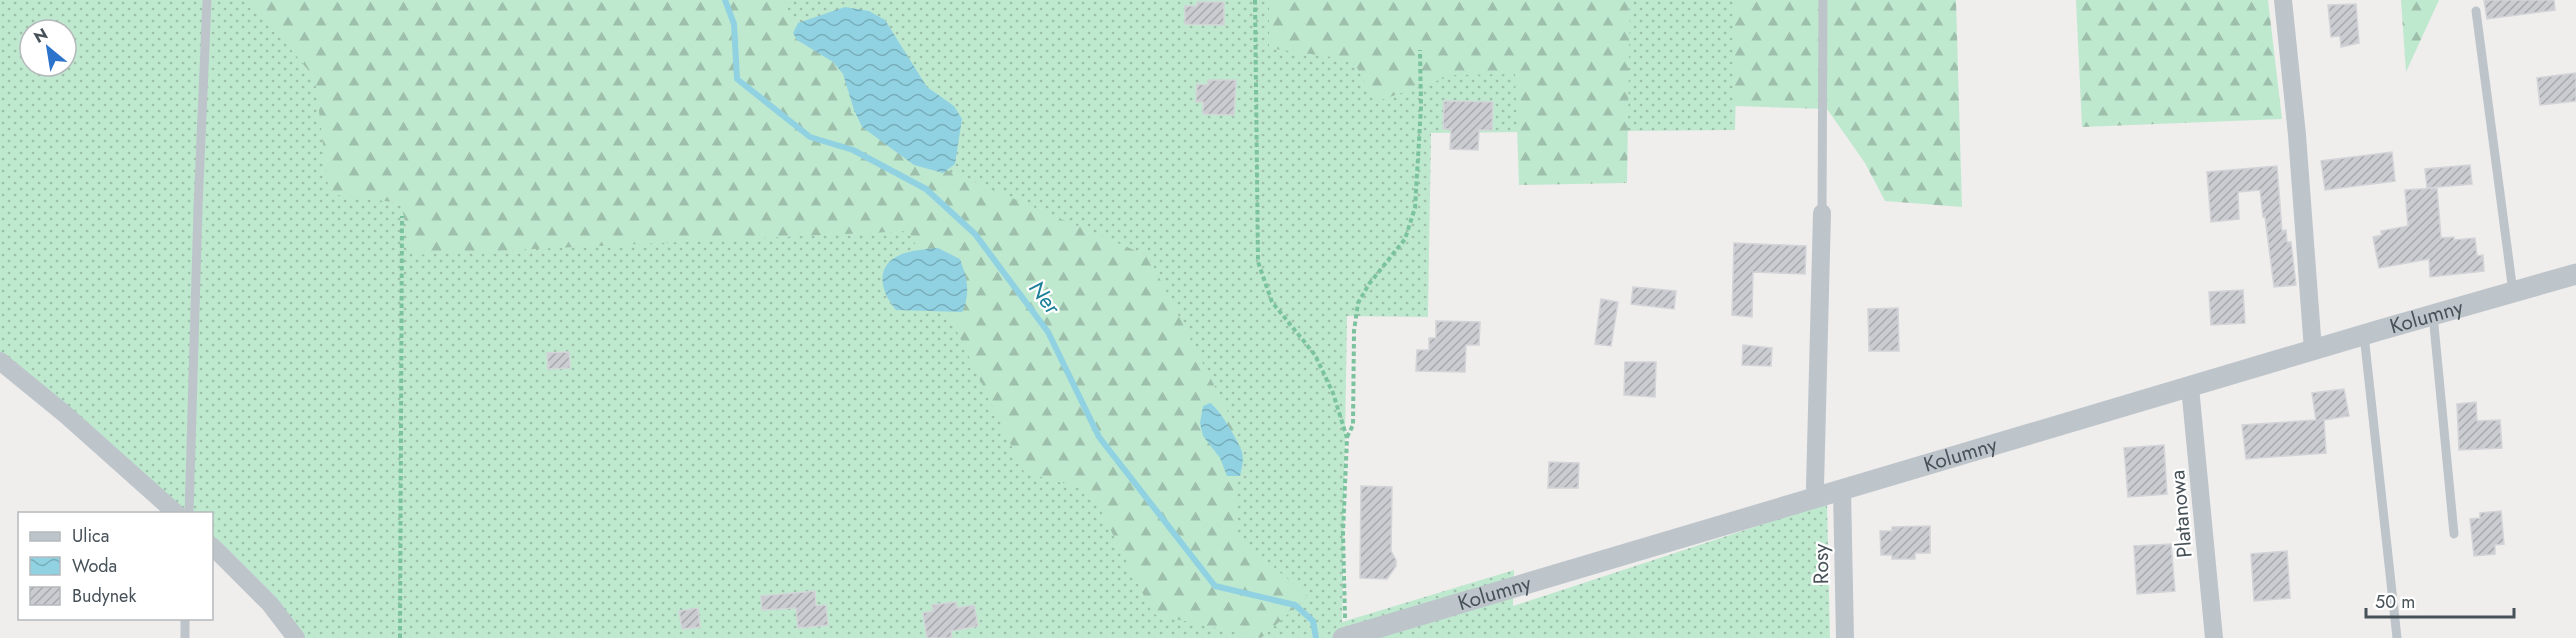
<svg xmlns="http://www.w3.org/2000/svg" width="2576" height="638" viewBox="0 0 2576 638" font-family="Jost,sans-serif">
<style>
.grass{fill:url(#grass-dots);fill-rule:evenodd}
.forest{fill:url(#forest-firs)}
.water{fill:url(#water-waves)}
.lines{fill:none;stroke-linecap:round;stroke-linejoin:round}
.stream{stroke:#91d2e2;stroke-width:6}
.building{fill:url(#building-hatch);stroke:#d2d4d8;stroke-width:1.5}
.path{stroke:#7bc39f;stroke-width:4;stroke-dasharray:4.5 3;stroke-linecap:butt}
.service{stroke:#bdc5cb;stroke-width:9}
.minor{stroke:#bdc5cb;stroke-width:18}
.tertiary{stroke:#bdc5cb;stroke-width:21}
.labels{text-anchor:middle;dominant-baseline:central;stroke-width:4.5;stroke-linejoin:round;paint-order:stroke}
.street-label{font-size:21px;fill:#475158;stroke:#fff}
.water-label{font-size:22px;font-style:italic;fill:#1b8098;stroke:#fff}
</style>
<defs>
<pattern id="grass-dots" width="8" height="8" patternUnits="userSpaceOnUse" patternTransform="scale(1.5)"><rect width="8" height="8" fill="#bfe9cf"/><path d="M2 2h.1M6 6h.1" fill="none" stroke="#9dbfab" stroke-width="1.8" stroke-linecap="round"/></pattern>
<pattern id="forest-firs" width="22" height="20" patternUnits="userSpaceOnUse" patternTransform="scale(1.5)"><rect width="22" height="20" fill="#bfe9cf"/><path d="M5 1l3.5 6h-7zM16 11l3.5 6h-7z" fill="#9dbfab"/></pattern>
<pattern id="water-waves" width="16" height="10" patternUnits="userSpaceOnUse" patternTransform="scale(1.5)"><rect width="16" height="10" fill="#91d2e2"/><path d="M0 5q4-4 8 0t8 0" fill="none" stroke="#78adba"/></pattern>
<pattern id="building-hatch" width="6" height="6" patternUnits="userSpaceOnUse" patternTransform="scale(1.5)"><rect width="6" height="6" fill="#caccd1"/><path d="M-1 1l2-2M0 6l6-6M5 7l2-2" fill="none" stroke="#a6a8ac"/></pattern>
</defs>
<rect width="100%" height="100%" fill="#f0eded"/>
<path class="grass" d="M0,0H1738L1735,130L1431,133L1428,317L1347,316L1342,622L1514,570L1513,606L1827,503L1830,638H302L212,541V514L183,513L0,359ZM30,30H66V66H30Z"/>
<path class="forest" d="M249,0H783L798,28L851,68V113L916,157L1148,256L1236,428L1238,537L1308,596L1261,638L1153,614L1091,491L1024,472L909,231L412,255L401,203L329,194L315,78Z
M1269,0H1630L1627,183L1519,185L1515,74L1454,75L1375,102L1353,60L1269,48Z
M1735,0H1956L1962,207L1885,201L1865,163L1827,109L1735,106Z
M2076,0H2268L2282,119L2082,127Z
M2401,0H2439L2406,72Z"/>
<path class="water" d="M845,7L869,11L885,20L927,87L954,106L962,119L955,164L943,173L914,165L862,127L854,110L843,74L833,62L797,40L793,33L798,23Z
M938,248L960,259C967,278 971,293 962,312L896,310C879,290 874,263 905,253C915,250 927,249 938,248Z
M1210,403C1219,408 1239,442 1242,452C1244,460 1242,468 1240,476H1227L1220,458L1203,436L1200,423L1203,406Z"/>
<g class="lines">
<path class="stream" d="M725,0L734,24L737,79L810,137L853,150L926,189L975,234L1048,332L1099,437L1215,586L1295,605L1313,621L1316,638"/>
</g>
<path class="building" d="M2484,0H2554L2555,10L2487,19Z
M1197,2H1224V25L1185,24V6H1197Z
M2356,4L2359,43L2341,47L2340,36L2331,37L2328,5Z
M2576,73V101L2540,105L2537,78Z
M1208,80H1236L1234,115L1203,114V102H1196L1197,84L1208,85Z
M1444,101L1493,102L1492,130H1479L1478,150L1450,149L1451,129H1443Z
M2392,152L2395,181L2325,190L2321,161Z
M2470,165L2472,184L2427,188L2425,169Z
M2277,166L2282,231L2286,230L2287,242H2291L2296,285L2274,287L2265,217H2263L2260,190L2238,192L2239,219L2211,222L2207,172Z
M2437,188L2441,238L2454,237V240L2475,238L2477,256L2483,255L2484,271L2430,277L2429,259L2379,268L2373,237L2382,235L2381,231L2408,226L2405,190Z
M1734,243L1806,246L1805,274L1753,272L1752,317L1732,315Z
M1633,287L1676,291L1674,309L1631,304Z
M2243,290L2245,323L2211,325L2209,292Z
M1601,299L1618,302L1611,346L1595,344Z
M1898,308L1899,351H1869L1868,309Z
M1436,321L1480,322L1479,345H1466L1465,372L1416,371L1417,350H1429V338H1436Z
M1743,345L1772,348L1771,366L1742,365Z
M569,352L570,368L548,369L547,353Z
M1625,362H1656L1655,397L1624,395Z
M2344,389L2349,416L2324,420L2326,453L2246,459L2242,425L2316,420L2312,393Z
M2476,402L2477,421L2500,420L2502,448L2459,450L2457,404Z
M2164,445L2167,494L2128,497L2124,448Z
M1549,462L1579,463L1578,488H1548Z
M1361,486L1392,487L1391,551L1396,560V566L1387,579L1360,578Z
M2501,511L2504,544L2495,545V554L2474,556L2470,519L2480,518V513Z
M1930,526V553H1915V559H1892V555H1881L1880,531H1892V527Z
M2171,544L2175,591L2137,594L2134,546Z
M2287,551L2290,598L2254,601L2251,554Z
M815,591L816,606L826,605L828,625L798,628L796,608L762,610L761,596Z
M956,602L957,608L974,605L978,626L951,631L952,638H927L923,613L933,611L932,605Z
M698,608L700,627L682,629L679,611Z"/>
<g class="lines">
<path class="path" d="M1255,0L1258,262L1272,302L1315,355L1333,393L1347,438L1343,533L1345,618
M1347,437L1353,425L1354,331L1358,303L1369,284L1405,239L1415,208L1421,107L1420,50
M400,638L402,216"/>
<path class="service" d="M2476,11L2513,292
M1822,213L1823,0
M2433,315L2454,534
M2364,335L2397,638
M189,514L198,208L207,0
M185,638V618"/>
<path class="minor" d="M2283,0L2297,135L2313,350
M0,361L66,415L177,514
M2190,387L2214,638
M1842,490L1845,638
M1819,498L1815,487L1822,213
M212,546L270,604L296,638"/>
<path class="tertiary" id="s1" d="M1343,638L2380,330L2576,274"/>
</g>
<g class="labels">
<g class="street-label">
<text stroke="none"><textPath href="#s1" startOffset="1130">Kolumny</textPath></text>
<text stroke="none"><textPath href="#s1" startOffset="644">Kolumny</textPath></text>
<text transform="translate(2181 514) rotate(-95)">Platanowa</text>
<text transform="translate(1821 564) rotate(-91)">Rosy</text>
<text stroke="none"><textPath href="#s1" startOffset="158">Kolumny</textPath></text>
</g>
<g class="water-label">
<text transform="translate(1045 297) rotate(53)">Ner</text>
</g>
</g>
<rect x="18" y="512" width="195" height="108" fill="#ffffff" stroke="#b5b9bc" stroke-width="1.5"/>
<rect x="30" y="532" width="30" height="9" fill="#bdc5cb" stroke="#b5b9bc" stroke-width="1.5"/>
<text x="72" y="542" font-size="18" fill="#475158">Ulica</text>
<rect x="30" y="557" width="30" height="18" fill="url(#water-waves)" stroke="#b5b9bc" stroke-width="1.5"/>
<text x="72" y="572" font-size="18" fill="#475158">Woda</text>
<rect x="30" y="587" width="30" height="18" fill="url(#building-hatch)" stroke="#b5b9bc" stroke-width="1.5"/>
<text x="72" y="602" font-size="18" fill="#475158">Budynek</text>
<g transform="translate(48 48) rotate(330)"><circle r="28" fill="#ffffff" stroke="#b5b9bc" stroke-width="1.5"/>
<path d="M0-4.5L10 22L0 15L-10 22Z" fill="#2c74cb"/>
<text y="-9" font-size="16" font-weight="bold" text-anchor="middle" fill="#475158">N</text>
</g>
<path d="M2366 608v9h148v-9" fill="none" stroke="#475158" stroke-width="3"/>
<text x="2375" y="608" font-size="18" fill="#475158" stroke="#ffffff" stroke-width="4.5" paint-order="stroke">50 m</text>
</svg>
